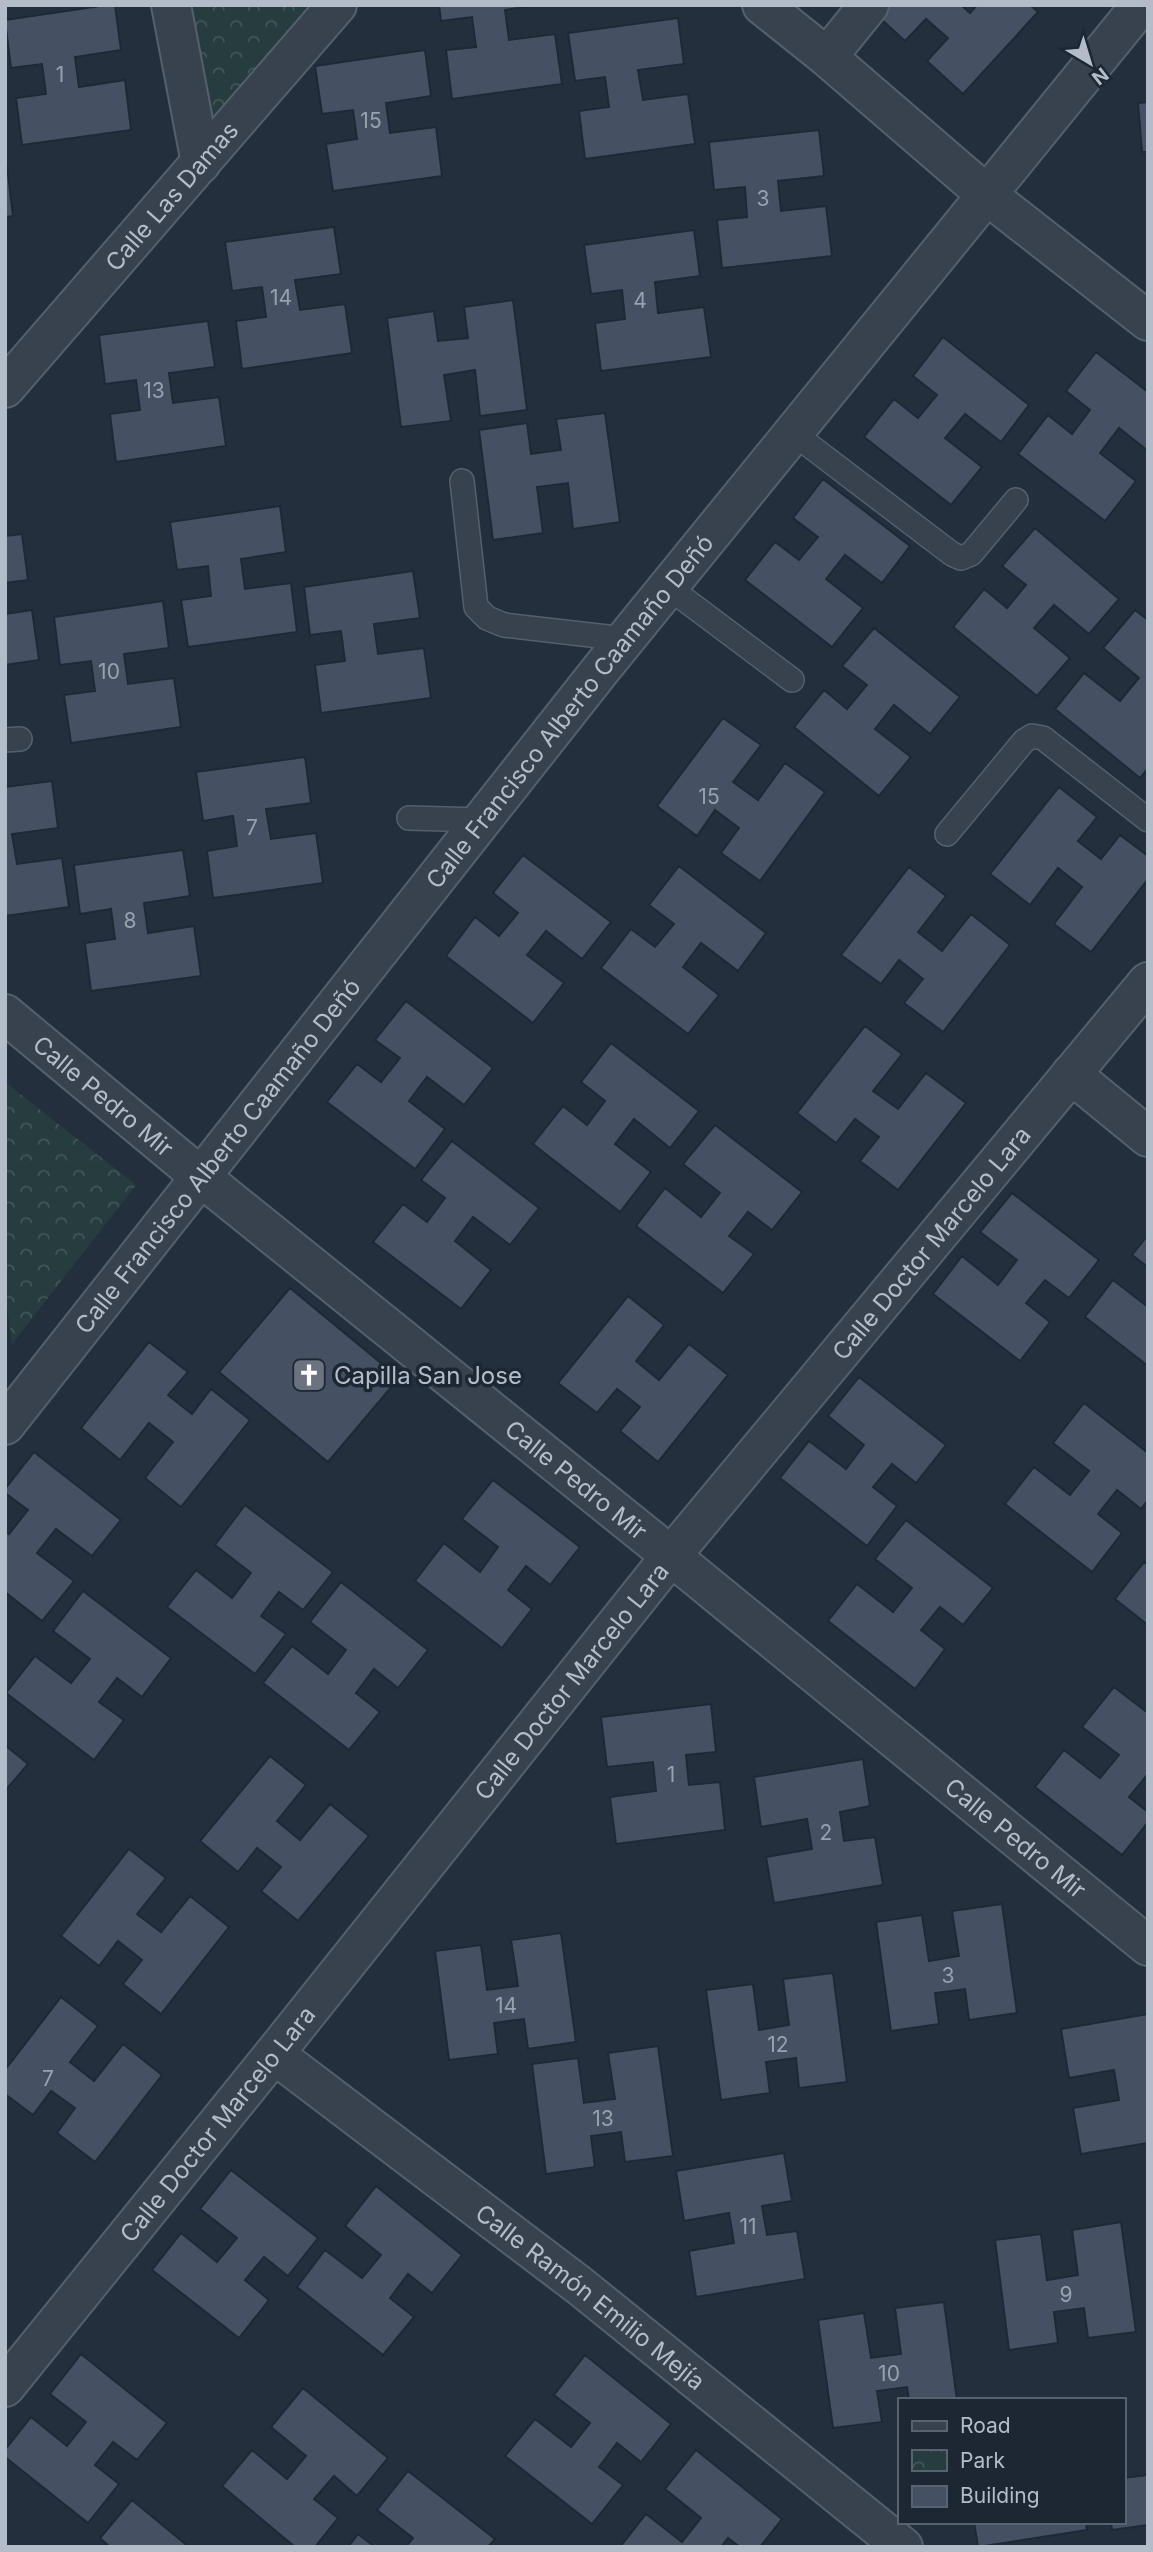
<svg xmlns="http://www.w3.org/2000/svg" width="1153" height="2552" viewBox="0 0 1153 2552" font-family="Inter,sans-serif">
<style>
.park{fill:url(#park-crowns)}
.building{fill:#455162;stroke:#1f2835;stroke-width:2}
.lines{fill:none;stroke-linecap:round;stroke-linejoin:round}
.service-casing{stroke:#565f6c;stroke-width:26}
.minor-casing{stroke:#565f6c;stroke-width:42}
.service{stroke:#38414e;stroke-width:23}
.minor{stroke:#38414e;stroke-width:38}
.labels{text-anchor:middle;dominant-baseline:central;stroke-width:7;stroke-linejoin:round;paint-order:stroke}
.number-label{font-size:21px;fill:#98a1af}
.street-label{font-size:24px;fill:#b4bcc9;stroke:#1d2633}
.poi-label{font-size:24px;fill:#b4bcc9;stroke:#1d2633;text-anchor:start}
</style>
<defs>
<pattern id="park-crowns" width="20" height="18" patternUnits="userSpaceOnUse" patternTransform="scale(1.75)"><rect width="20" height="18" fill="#263c3f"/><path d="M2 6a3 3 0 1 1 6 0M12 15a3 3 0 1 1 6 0" fill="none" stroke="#435659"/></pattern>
</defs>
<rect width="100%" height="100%" fill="#242f3e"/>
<path class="park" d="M182,5H318L209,136Z
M5,1082L136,1185L12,1344L5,1290Z"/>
<path class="building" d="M107,5H115L121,50L75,57L79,87L125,80L131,130L22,145L16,98L46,94L42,64L11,68L5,20Z
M439,5H537L505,10L509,40L555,34L562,84L452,99L446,50L476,47L472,17L441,21Z
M872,5H961L970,13L977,5H1030L1038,12L963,94L927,61L948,38L926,19L905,41L869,8Z
M678,18L684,64L638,70L643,100L688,94L695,144L585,159L579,111L609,107L605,77L575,81L568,33Z
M425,50L431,96L386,103L390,133L436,127L442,176L333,191L326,144L357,139L353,110L322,114L315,66Z
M1148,102V152H1142L1138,103Z
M819,130L824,176L778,181L781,211L826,206L832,256L722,268L717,220L747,217L745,187L714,190L709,142Z
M5,166H7L13,216L5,217Z
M334,227L341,274L295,280L300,310L345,304L352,353L242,369L236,321L266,317L262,287L232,291L225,242Z
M694,230L700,276L655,282L658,313L704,307L711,357L601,371L595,323L625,319L622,290L591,294L584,245Z
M513,300L527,410L480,416L475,370L444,375L451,421L401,427L387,318L434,311L438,341L468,338L464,307Z
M208,321L215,367L169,373L173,403L219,397L226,446L116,462L110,414L140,410L136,380L105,384L99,335Z
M943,337L1029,405L1001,442L965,414L945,438L982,467L951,505L864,437L894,399L918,418L937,395L913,376Z
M1096,352L1148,392V451L1119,428L1100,453L1136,481L1105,521L1018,454L1048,415L1072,434L1090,410L1066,391Z
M605,413L620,522L573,529L568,483L537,487L543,533L493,540L479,430L527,423L531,454L561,450L556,419Z
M823,479L910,546L882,583L845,555L826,579L863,608L832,647L745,580L775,542L799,560L818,537L793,518Z
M280,506L286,552L241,559L245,589L291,583L297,632L188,647L181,600L211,596L208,566L177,570L170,522Z
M1035,528L1119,599L1089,634L1054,605L1034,628L1070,658L1037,696L953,627L984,589L1007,608L1026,585L1002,566Z
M22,534L28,580L5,583V536Z
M413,571L420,618L374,624L378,654L424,648L431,698L321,713L315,665L345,661L341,631L310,635L304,587Z
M163,601L169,648L124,654L128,684L174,678L181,727L71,743L64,695L95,691L91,661L60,665L54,617Z
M32,610L39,660L5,665V614Z
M1135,610L1148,620V768L1140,778L1055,709L1084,673L1120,701L1139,678L1103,648Z
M874,628L960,697L930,734L894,705L875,729L911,757L879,796L794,727L824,690L847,709L867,685L842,666Z
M723,718L761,745L733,782L758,800L785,763L825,792L760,881L721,853L739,828L715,810L697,836L657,806Z
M305,757L311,803L266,809L271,839L316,833L323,883L213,898L207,851L237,846L233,816L203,821L196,772Z
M52,781L58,828L12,834L17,864L62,858L69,907L5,916V787Z
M1059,787L1097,817L1078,841L1101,859L1120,835L1148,856V879L1091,952L1054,924L1082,887L1058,868L1030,905L990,874Z
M183,850L190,896L144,903L148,933L194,926L201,976L91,991L85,943L115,939L111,909L80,914L74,865Z
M523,855L611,922L582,959L546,931L527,955L564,983L533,1023L446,956L475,917L499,936L518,913L493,893Z
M679,866L766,933L738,971L701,943L683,967L719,995L688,1034L601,968L631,929L655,947L674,924L649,905Z
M909,867L946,896L918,932L942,951L971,914L1010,945L943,1032L904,1003L923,979L899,960L881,984L841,955Z
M406,1001L493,1068L464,1105L427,1077L409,1101L445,1129L415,1169L327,1102L357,1064L381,1082L400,1058L375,1040Z
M865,1026L902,1054L873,1091L898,1109L926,1073L966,1103L898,1190L860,1161L879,1137L855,1119L836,1143L797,1113Z
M611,1043L699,1111L670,1148L634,1119L615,1144L651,1172L620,1212L533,1144L563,1106L587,1125L605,1101L581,1082Z
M715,1125L802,1192L772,1230L748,1212L729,1236L754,1254L723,1293L636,1226L665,1188L701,1217L720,1193L683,1164Z
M452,1141L539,1208L510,1245L473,1217L455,1241L491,1270L461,1309L373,1242L403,1204L427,1222L445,1198L421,1180Z
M1012,1193L1099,1260L1069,1298L1045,1280L1026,1303L1050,1322L1020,1361L933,1294L962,1256L998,1285L1017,1260L980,1232Z
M1148,1235V1267L1132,1255Z
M1113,1280L1148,1307V1366L1085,1317Z
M290,1288L399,1378L328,1462L219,1372Z
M628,1296L664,1325L636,1361L659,1380L689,1344L728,1375L658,1462L620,1431L640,1407L617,1389L597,1413L558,1383Z
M149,1342L188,1372L168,1395L192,1414L211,1389L250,1420L181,1507L145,1478L173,1442L149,1423L120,1460L81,1428Z
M859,1377L946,1445L916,1483L892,1464L873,1487L897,1506L867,1546L780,1478L809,1441L846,1469L864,1445L828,1416Z
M1084,1403L1148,1453V1500L1141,1509L1117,1490L1098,1514L1122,1533L1092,1572L1005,1504L1034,1467L1070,1495L1089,1471L1053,1443Z
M34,1452L121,1520L92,1556L56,1529L37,1553L74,1581L42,1621L5,1592V1531L9,1534L28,1510L5,1493V1489Z
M493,1480L580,1547L550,1585L526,1566L508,1590L532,1609L502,1648L415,1581L444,1543L480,1572L498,1547L462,1519Z
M245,1505L333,1572L303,1610L279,1592L261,1616L286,1634L255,1674L167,1607L196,1570L232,1598L251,1573L215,1545Z
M906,1520L993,1588L963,1625L940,1607L921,1630L945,1649L915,1689L828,1621L857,1584L893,1612L912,1588L875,1559Z
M1144,1562L1148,1565V1625L1115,1599Z
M341,1582L428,1650L398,1688L374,1669L356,1693L380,1712L349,1750L263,1683L292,1646L328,1674L346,1650L310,1622Z
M83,1591L171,1658L142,1697L117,1678L99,1702L124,1720L94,1760L6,1693L35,1656L71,1683L90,1659L53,1631Z
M1114,1687L1148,1713V1774L1129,1797L1148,1812V1822L1122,1855L1035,1787L1064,1750L1100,1778L1119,1755L1082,1727Z
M711,1704L716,1752L686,1755L689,1785L720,1782L725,1830L616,1844L610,1797L656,1791L653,1762L607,1767L601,1717Z
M5,1745L28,1764L5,1791Z
M270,1756L306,1785L277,1821L300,1840L330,1804L369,1836L298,1921L261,1891L281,1867L257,1848L238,1872L200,1841Z
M863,1759L870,1806L840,1812L844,1841L875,1837L883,1885L774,1903L766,1857L812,1849L807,1819L761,1827L754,1777Z
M129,1849L166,1878L137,1914L161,1932L190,1896L229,1927L161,2014L123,1984L142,1960L118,1941L99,1966L61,1936Z
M1002,1904L1017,2013L969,2020L965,1989L935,1993L939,2024L891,2031L876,1922L922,1915L929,1961L959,1956L952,1911Z
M561,1933L576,2042L528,2049L524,2019L494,2023L498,2054L449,2060L435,1951L481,1945L487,1990L518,1986L511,1940Z
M833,1973L847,2082L799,2088L796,2058L766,2062L770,2093L721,2100L706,1990L753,1984L759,2030L789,2025L783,1979Z
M61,1997L98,2026L70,2062L94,2081L123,2044L162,2075L95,2162L57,2133L75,2108L51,2091L33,2115L5,2094V2070Z
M1148,2014V2143L1081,2154L1073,2108L1119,2100L1114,2070L1069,2078L1061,2029Z
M658,2046L673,2156L625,2162L621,2132L591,2136L595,2167L546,2174L532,2064L578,2058L584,2103L615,2099L608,2053Z
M784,2153L792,2201L762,2206L767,2235L797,2231L805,2279L696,2297L689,2251L734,2243L729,2213L684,2221L676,2171Z
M231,2170L318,2238L288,2276L264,2257L245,2280L269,2300L239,2338L152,2270L181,2233L217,2262L237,2238L200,2209Z
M376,2186L462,2255L432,2293L408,2274L390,2298L414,2317L383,2355L297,2287L325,2250L362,2278L381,2255L345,2226Z
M1121,2222L1136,2332L1088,2338L1084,2308L1054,2312L1058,2343L1009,2350L995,2240L1041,2234L1047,2280L1078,2275L1072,2230Z
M944,2302L957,2400H909L907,2387L877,2391L882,2422L833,2428L818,2320L864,2313L871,2358L901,2354L895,2308Z
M81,2354L167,2423L137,2460L113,2442L95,2465L119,2484L88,2523L5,2457V2450L31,2417L67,2446L86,2422L50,2394Z
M585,2355L671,2424L641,2462L617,2443L599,2467L623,2485L592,2524L505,2456L535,2419L571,2447L590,2423L554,2395Z
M303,2388L388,2458L357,2496L334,2476L314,2499L338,2518L315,2547H295L222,2486L252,2450L287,2479L306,2456L271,2427Z
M696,2450L782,2519L760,2547H740L728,2538L721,2547H620L646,2514L682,2542L701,2518L665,2489Z
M408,2471L495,2539L488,2547H406L413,2538L377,2510Z
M1148,2475V2525L1112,2530L1111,2522H1123V2478Z
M132,2500L189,2547H110L100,2538Z
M974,2522H1086L1087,2530L978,2547Z
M358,2534L375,2547H348Z"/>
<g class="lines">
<g class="service-casing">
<path id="service" d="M793,433L952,554L961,558L971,554L1016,500
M462,481L476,607L487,618L504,625L625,639
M668,587L792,680
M5,740L20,739
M409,818L482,820
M947,834L1024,741L1032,736L1043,738L1148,820"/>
</g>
<g class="minor-casing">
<g id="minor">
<path d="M171,5L201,163"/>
<path d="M762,5L827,57L987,195L1148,321"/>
<path d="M827,57L869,5"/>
<path id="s1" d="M5,388L337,5"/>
<path id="s2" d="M5,1014L201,1177L671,1556L1148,1946"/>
<path d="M1071,1074L1148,1137"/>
<path id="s3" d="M5,1425L602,668L1141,5"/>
<path id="s4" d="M274,2054L580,2286L903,2547"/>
<path id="s5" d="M5,2387L274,2054L671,1556L1148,982"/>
</g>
</g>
<use href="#service" class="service"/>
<use href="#minor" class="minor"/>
</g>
<defs>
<g id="church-square" transform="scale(1.75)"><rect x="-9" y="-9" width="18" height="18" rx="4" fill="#6b7280" stroke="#1d2633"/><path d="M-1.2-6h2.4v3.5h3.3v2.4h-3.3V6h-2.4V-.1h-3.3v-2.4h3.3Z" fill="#fff"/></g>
</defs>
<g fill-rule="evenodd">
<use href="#church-square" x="309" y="1375"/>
</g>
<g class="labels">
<g class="number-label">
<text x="60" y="74">1</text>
<text x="371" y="120">15</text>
<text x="763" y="198">3</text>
<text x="281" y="297">14</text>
<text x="640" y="300">4</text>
<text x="154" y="390">13</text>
<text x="109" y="671">10</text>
<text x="709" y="796">15</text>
<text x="252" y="827">7</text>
<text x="130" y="920">8</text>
<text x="671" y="1774">1</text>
<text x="826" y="1832">2</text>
<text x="948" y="1975">3</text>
<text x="506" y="2005">14</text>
<text x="778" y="2044">12</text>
<text x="48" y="2078">7</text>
<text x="603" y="2118">13</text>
<text x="748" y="2226">11</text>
<text x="1066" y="2294">9</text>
<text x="889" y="2373">10</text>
</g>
<g class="street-label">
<text stroke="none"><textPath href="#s1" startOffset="254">Calle Las Damas</textPath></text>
<text stroke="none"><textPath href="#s3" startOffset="910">Calle Francisco Alberto Caamaño Deñó</textPath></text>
<text stroke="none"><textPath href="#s2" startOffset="128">Calle Pedro Mir</textPath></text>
<text stroke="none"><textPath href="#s3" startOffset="343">Calle Francisco Alberto Caamaño Deñó</textPath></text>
<text stroke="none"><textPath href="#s5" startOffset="1472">Calle Doctor Marcelo Lara</textPath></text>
<text stroke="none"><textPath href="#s2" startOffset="737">Calle Pedro Mir</textPath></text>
<text stroke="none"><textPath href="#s5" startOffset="905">Calle Doctor Marcelo Lara</textPath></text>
<text stroke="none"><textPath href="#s2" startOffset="1304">Calle Pedro Mir</textPath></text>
<text stroke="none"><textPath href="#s5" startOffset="338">Calle Doctor Marcelo Lara</textPath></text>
<text stroke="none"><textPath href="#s4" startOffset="399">Calle Ramón Emilio Mejía</textPath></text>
</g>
<g class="poi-label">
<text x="334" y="1375">Capilla San Jose</text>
</g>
</g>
<rect width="1153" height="2552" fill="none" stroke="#b4bcc9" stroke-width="14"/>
<rect x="898" y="2398" width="228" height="126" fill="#1d2633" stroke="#59626f" stroke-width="2"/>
<rect x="912" y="2421" width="35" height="10" fill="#38414e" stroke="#59626f" stroke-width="2"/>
<text x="960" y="2433" font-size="21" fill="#b4bcc9">Road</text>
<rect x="912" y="2450" width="35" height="21" fill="url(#park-crowns)" stroke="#59626f" stroke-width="2"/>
<text x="960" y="2468" font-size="21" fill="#b4bcc9">Park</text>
<rect x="912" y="2486" width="35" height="21" fill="#455162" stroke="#59626f" stroke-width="2"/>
<text x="960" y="2503" font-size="21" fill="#b4bcc9">Building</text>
<g transform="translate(1090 63) rotate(142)" stroke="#1d2633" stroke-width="5" paint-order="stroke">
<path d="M0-5L12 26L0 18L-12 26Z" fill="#b4bcc9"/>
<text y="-10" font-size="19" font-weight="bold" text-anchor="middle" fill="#b4bcc9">N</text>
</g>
</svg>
